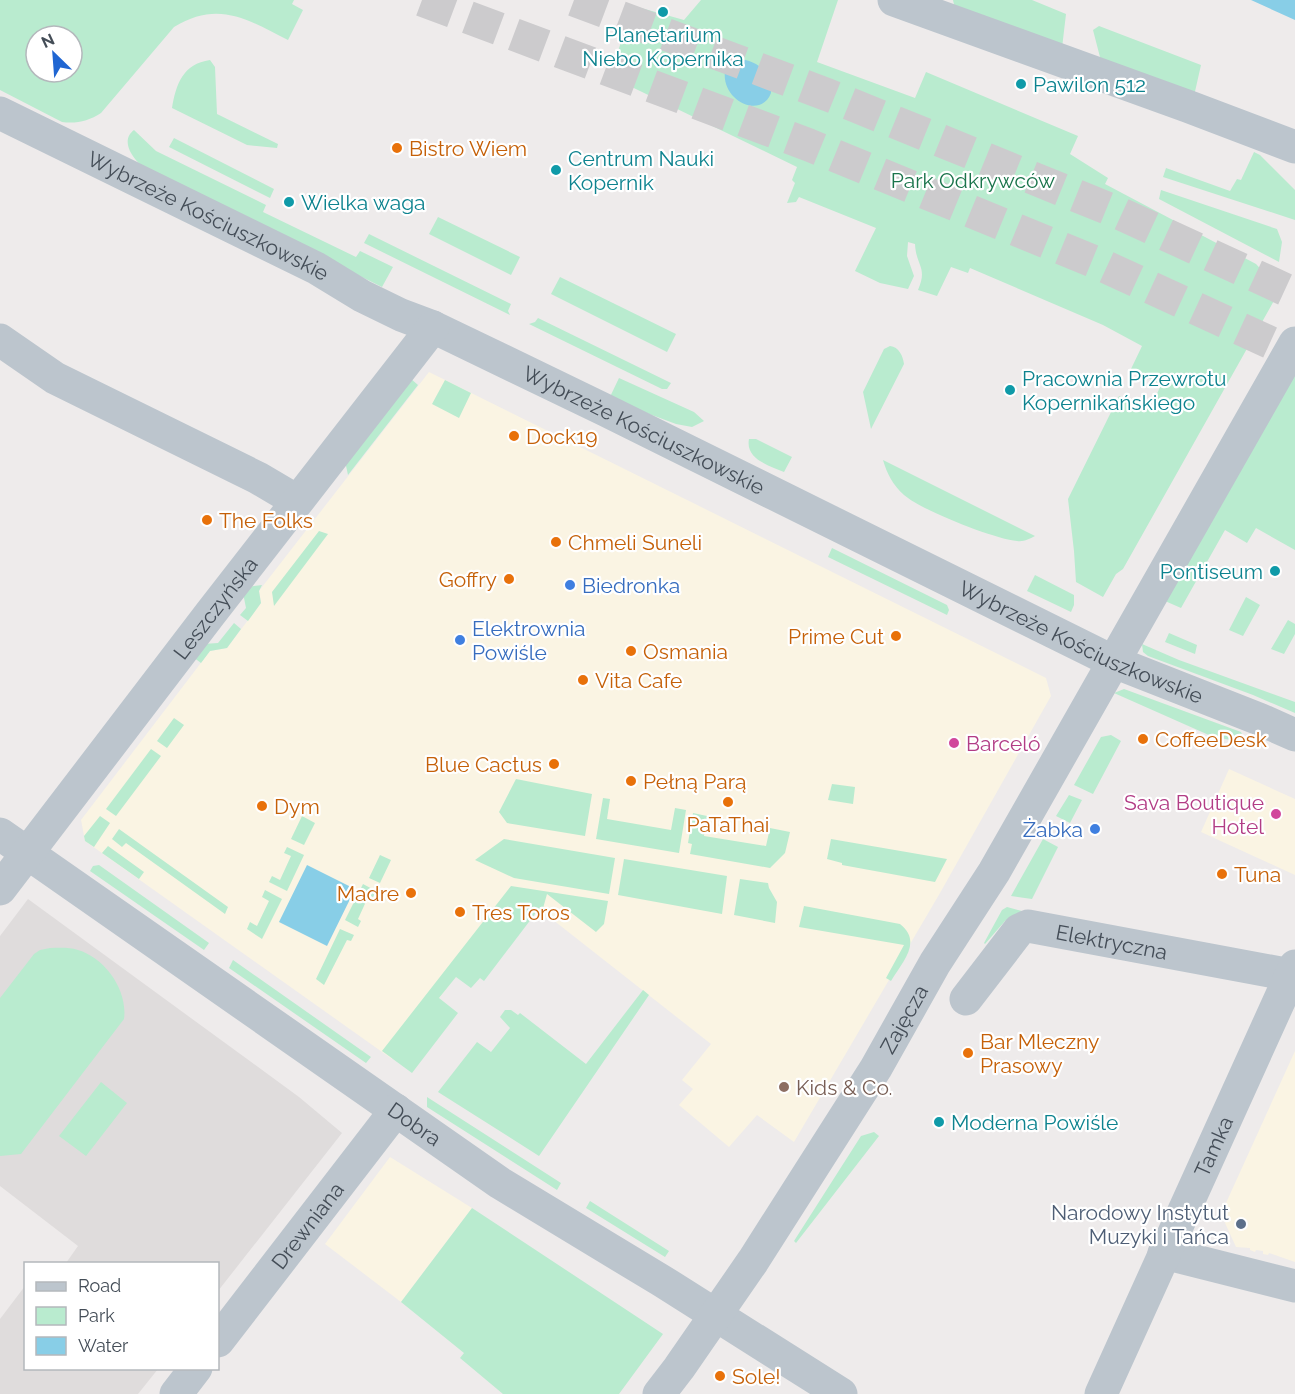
<svg xmlns="http://www.w3.org/2000/svg" width="1295" height="1394" viewBox="0 0 1295 1394" font-family="Raleway,sans-serif">
<style>
.commercial{fill:#faf4e3}
.education{fill:#dfdcdc}
.green{fill:#b9ebcf;fill-rule:evenodd}
.water{fill:#88cee7}
.lines{fill:none;stroke-linecap:round;stroke-linejoin:round}
.major-tunnel{stroke:#cccbcd;stroke-width:33;stroke-dasharray:33 16;stroke-linecap:butt}
.minor{stroke:#bcc5cd;stroke-width:33}
.culture-dot{fill:#0f9aa8;stroke:#fff;stroke-width:2}
.food-dot{fill:#e8710a;stroke:#fff;stroke-width:2}
.shop-dot{fill:#3f7fe0;stroke:#fff;stroke-width:2}
.hotel-dot{fill:#d1479c;stroke:#fff;stroke-width:2}
.education-dot{fill:#8d6e63;stroke:#fff;stroke-width:2}
.service-dot{fill:#5c6f8a;stroke:#fff;stroke-width:2}
.labels{text-anchor:middle;dominant-baseline:central;stroke-width:4.5;stroke-linejoin:round;paint-order:stroke}
.culture-label{font-size:21px;fill:#0d838f;stroke:#fff;text-anchor:start}
.food-label{font-size:21px;fill:#c56008;stroke:#fff;text-anchor:start}
.park-label{font-size:21px;fill:#1a744b;stroke:#fff}
.street-label{font-size:21px;fill:#444d57;stroke:#fff}
.shop-label{font-size:21px;fill:#366cbe;stroke:#fff;text-anchor:start}
.hotel-label{font-size:21px;fill:#b23c85;stroke:#fff;text-anchor:start}
.education-label{font-size:21px;fill:#785e54;stroke:#fff;text-anchor:start}
.service-label{font-size:21px;fill:#4e5e75;stroke:#fff;text-anchor:end}
</style>
<rect width="100%" height="100%" fill="#eeebeb"/>
<path class="commercial" d="M429,372L1046,678L1051,696L940,893L794,1142L757,1115L729,1147L679,1105L693,1089L682,1080L711,1044L520,894L392,1059L85,841L81,820L210,651L227,648L261,603L259,591Z
M1229,769L1295,799V875L1201,832Z
M1295,1051V1262L1269,1253L1268,1255L1263,1254V1251L1256,1250L1255,1252L1250,1250V1248L1236,1247L1221,1214Z
M390,1157L472,1208L401,1302L325,1244Z"/>
<path class="education" d="M28,899L299,1097L342,1133L218,1291V1264L66,1263L78,1246L0,1186V936Z
M25,1286L26,1368L158,1369L138,1394H0V1319Z"/>
<path class="green" d="M0,0H294L292,4L303,10L288,40C247,19 218,0 174,27L101,113C89,121 76,124 62,122L0,90ZM36,36H72V72H36Z
M701,0H838L817,62L915,98L926,72L1078,136L1070,154L1108,178L1105,184L1256,264L1280,290L1123,569L1116,574L1103,597L1076,582L1074,551L1068,499L1119,396L1150,409L1161,385L1131,369L1142,346L1103,325L970,268L968,273L951,267L937,296L918,290C928,267 916,266 915,244L908,242L907,256L914,276L908,289L880,283L855,271L876,228L799,197L796,202L787,203L795,183L792,180L797,167L609,76L634,6L684,20Z
M953,0H1032L1066,14L1062,48L955,9Z
M1099,26L1201,65L1194,96L1101,61L1093,30Z
M210,60L215,67L217,114L278,144L277,148L247,145L172,108C176,84 183,64 210,60Z
M134,130L156,151L266,205L263,212L356,257L360,251L393,267L382,287L148,171C136,163 118,142 134,130Z
M174,138L274,189L270,198L169,147Z
M1254,152L1260,155L1295,190V220L1163,177L1166,168L1230,191L1237,179L1241,180Z
M1161,190L1277,229L1282,242L1279,262L1159,199Z
M438,217L520,257L511,275L429,234Z
M369,234L511,304L508,311L510,315L364,243Z
M560,277L676,334L667,352L551,294Z
M538,318L671,383L667,389H662L529,324L535,322Z
M890,346C899,347 903,356 904,364L871,429L863,392L884,349Z
M1295,373V550L1256,528L1247,543L1225,530L1181,608L1165,601Z
M410,378L418,385L348,475L345,461Z
M619,378L694,412L704,421L692,427L676,424L609,399Z
M445,380L471,393L459,418L432,404Z
M749,439H756L792,457L784,472C770,466 745,459 749,439Z
M883,460L1035,536C1029,539 1024,542 1017,541C994,539 921,510 904,495C893,485 887,474 883,460Z
M319,531L328,534L274,606L272,592Z
M832,548L947,605L949,610L947,615L828,557Z
M1035,575L1074,595V605L1071,612L1027,591Z
M262,585L259,591L261,603L248,621L240,615L246,608L243,593L247,587Z
M1246,597L1260,605L1243,636L1229,630Z
M1288,620L1295,624V634L1284,654L1271,649Z
M234,623L241,629L227,648L210,651L201,663L193,657L203,644L218,643Z
M1169,633L1197,645L1195,654L1165,642Z
M1142,644L1179,660L1295,702V713L1253,695L1148,656L1143,652Z
M1124,689L1241,732L1243,737L1240,742L1211,736L1114,693Z
M174,718L184,725L167,748L157,741Z
M1111,735L1121,741L1093,794L1074,785L1101,737Z
M151,749L161,756L116,816L106,809Z
M516,779L592,794L585,836L507,823L499,812Z
M832,784L855,787L853,804L828,800Z
M1069,795L1082,800L1070,823L1056,816Z
M603,798L610,799L607,819L671,830L675,808L686,810L679,853L596,839Z
M693,813L707,816L704,836L766,846L770,828L790,832L785,853L770,868L690,854L692,844L688,843Z
M100,816L110,823L94,847L85,841L84,836Z
M302,816L315,823L304,845L291,839Z
M119,829L228,907L225,914L126,843L122,847L112,839Z
M504,839L615,858L609,894L514,878L475,860Z
M831,839L947,859L935,882L842,865V863L827,859Z
M1043,839L1058,847L1032,899L1011,896Z
M108,846L144,872L139,879L102,853Z
M287,847L304,855L287,891L269,882L272,876L280,880L291,856L284,853Z
M380,855L391,860L380,883L369,878Z
M624,859L727,876L722,914L618,895Z
M99,865L209,943L204,950L90,871L93,866Z
M740,879L768,883L769,888L777,902L775,923L734,915Z
M363,884L376,891L373,897L369,895L358,919L361,921L358,927L345,920Z
M511,886L608,901L604,924L596,932L547,894L542,912L538,910L484,981L480,978L471,988L456,977L439,998L458,1013L412,1073L382,1051Z
M265,890L282,899L262,939L247,929L250,922L257,926L269,901L262,897Z
M804,906L900,924C923,942 902,962 891,981L886,978L904,945L799,927Z
M1007,907L1022,911L1005,921L985,944L984,943L1002,910Z
M340,929L354,935L351,941L347,940L324,985L316,979Z
M50,948C59,948 69,947 78,950C105,958 128,990 124,1019L21,1154L0,1156V998L34,954L40,950Z
M233,960L371,1057L366,1063L229,968Z
M643,990L649,995L539,1156L438,1092L477,1042L491,1052L510,1028L500,1017L505,1010H511L518,1015L520,1013L586,1064Z
M101,1082L127,1103L86,1156L59,1136Z
M427,1097L561,1183L557,1190L427,1107Z
M874,1132L879,1136L796,1243L794,1241L861,1136Z
M590,1201L669,1251L665,1257L586,1208Z
M472,1208L663,1334L619,1394H503L460,1358L464,1353L401,1302Z"/>
<path class="water" d="M1251,0H1295V20Z
M737,59C758,60 771,72 771,93C760,122 714,97 727,63Z
M307,865L355,889L327,946L279,922Z"/>
<g class="lines">
<path class="major-tunnel" d="M422,0L809,145L1095,262L1295,354
M574,0L828,95L1119,213L1295,294"/>
<g class="minor">
<path d="M894,0L1187,106L1295,147"/>
<path id="s1" d="M0,113L316,268L362,296L401,315L433,327L605,410L1114,662L1259,719L1295,735"/>
<path d="M0,340L55,378L258,478L297,501"/>
<path id="s2" d="M0,834L500,1183L662,1281L841,1394"/>
<path id="s3" d="M0,889L210,614L433,327"/>
<path id="s4" d="M966,999L1019,930L1028,926L1291,975"/>
<path d="M1164,1253L1295,1286"/>
<path id="s5" d="M218,1341L396,1110"/>
<path d="M176,1394L196,1368"/>
<path id="s6" d="M659,1394L679,1368L753,1261L876,1068L935,963L994,872L1295,343"/>
<path id="s7" d="M1101,1394L1295,966"/>
</g>
</g>
<g class="culture-dot">
<circle cx="663" cy="12" r="6"/>
<circle cx="1021" cy="84" r="6"/>
<circle cx="556" cy="170" r="6"/>
<circle cx="289" cy="202" r="6"/>
<circle cx="1010" cy="390" r="6"/>
<circle cx="1275" cy="571" r="6"/>
<circle cx="939" cy="1122" r="6"/>
</g>
<g class="food-dot">
<circle cx="397" cy="148" r="6"/>
<circle cx="514" cy="436" r="6"/>
<circle cx="207" cy="520" r="6"/>
<circle cx="556" cy="542" r="6"/>
<circle cx="509" cy="579" r="6"/>
<circle cx="896" cy="636" r="6"/>
<circle cx="631" cy="651" r="6"/>
<circle cx="583" cy="680" r="6"/>
<circle cx="1143" cy="739" r="6"/>
<circle cx="554" cy="764" r="6"/>
<circle cx="631" cy="781" r="6"/>
<circle cx="728" cy="802" r="6"/>
<circle cx="262" cy="806" r="6"/>
<circle cx="1222" cy="874" r="6"/>
<circle cx="411" cy="893" r="6"/>
<circle cx="460" cy="912" r="6"/>
<circle cx="968" cy="1053" r="6"/>
<circle cx="720" cy="1376" r="6"/>
</g>
<g class="shop-dot">
<circle cx="570" cy="585" r="6"/>
<circle cx="460" cy="640" r="6"/>
<circle cx="1095" cy="829" r="6"/>
</g>
<g class="hotel-dot">
<circle cx="954" cy="743" r="6"/>
<circle cx="1276" cy="814" r="6"/>
</g>
<circle class="education-dot" cx="784" cy="1087" r="6"/>
<circle class="service-dot" cx="1241" cy="1224" r="6"/>
<g class="labels">
<g class="culture-label">
<text x="663" y="34" text-anchor="middle">Planetarium<tspan x="663" dy="24">Niebo Kopernika</tspan></text>
<text x="1033" y="84">Pawilon 512</text>
<text x="568" y="158">Centrum Nauki<tspan x="568" dy="24">Kopernik</tspan></text>
<text x="301" y="202">Wielka waga</text>
<text x="1022" y="378">Pracownia Przewrotu<tspan x="1022" dy="24">Kopernikańskiego</tspan></text>
<text x="1263" y="571" text-anchor="end">Pontiseum</text>
<text x="951" y="1122">Moderna Powiśle</text>
</g>
<g class="food-label">
<text x="409" y="148">Bistro Wiem</text>
<text x="526" y="436">Dock19</text>
<text x="219" y="520">The Folks</text>
<text x="568" y="542">Chmeli Suneli</text>
<text x="497" y="579" text-anchor="end">Goffry</text>
<text x="884" y="636" text-anchor="end">Prime Cut</text>
<text x="643" y="651">Osmania</text>
<text x="595" y="680">Vita Cafe</text>
<text x="1155" y="739">CoffeeDesk</text>
<text x="542" y="764" text-anchor="end">Blue Cactus</text>
<text x="643" y="781">Pełną Parą</text>
<text x="274" y="806">Dym</text>
<text x="728" y="824" text-anchor="middle">PaTaThai</text>
<text x="1234" y="874">Tuna</text>
<text x="399" y="893" text-anchor="end">Madre</text>
<text x="472" y="912">Tres Toros</text>
<text x="980" y="1041">Bar Mleczny<tspan x="980" dy="24">Prasowy</tspan></text>
<text x="732" y="1376">Sole!</text>
</g>
<g class="park-label">
<text x="973" y="180">Park Odkrywców</text>
</g>
<g class="street-label">
<text stroke="none"><textPath href="#s1" startOffset="232">Wybrzeże Kościuszkowskie</textPath></text>
<text stroke="none"><textPath href="#s1" startOffset="718">Wybrzeże Kościuszkowskie</textPath></text>
<text stroke="none"><textPath href="#s3" startOffset="354">Leszczyńska</textPath></text>
<text stroke="none"><textPath href="#s1" startOffset="1204">Wybrzeże Kościuszkowskie</textPath></text>
<text stroke="none"><textPath href="#s4" startOffset="182">Elektryczna</textPath></text>
<text stroke="none"><textPath href="#s6" startOffset="448">Zajęcza</textPath></text>
<text stroke="none"><textPath href="#s2" startOffset="506">Dobra</textPath></text>
<text stroke="none"><textPath href="#s7" startOffset="272">Tamka</textPath></text>
<text stroke="none"><textPath href="#s5" startOffset="146">Drewniana</textPath></text>
</g>
<g class="shop-label">
<text x="582" y="585">Biedronka</text>
<text x="472" y="628">Elektrownia<tspan x="472" dy="24">Powiśle</tspan></text>
<text x="1083" y="829" text-anchor="end">Żabka</text>
</g>
<g class="hotel-label">
<text x="966" y="743">Barceló</text>
<text x="1264" y="802" text-anchor="end">Sava Boutique<tspan x="1264" dy="24">Hotel</tspan></text>
</g>
<g class="education-label">
<text x="796" y="1087">Kids &amp; Co.</text>
</g>
<g class="service-label">
<text x="1229" y="1212">Narodowy Instytut<tspan x="1229" dy="24">Muzyki i Tańca</tspan></text>
</g>
</g>
<rect x="24" y="1262" width="195" height="108" fill="#ffffff" stroke="#b4b8bc" stroke-width="1.5"/>
<rect x="36" y="1282" width="30" height="9" fill="#bcc5cd" stroke="#b4b8bc" stroke-width="1.5"/>
<text x="78" y="1292" font-size="18" fill="#444d57">Road</text>
<rect x="36" y="1307" width="30" height="18" fill="#b9ebcf" stroke="#b4b8bc" stroke-width="1.5"/>
<text x="78" y="1322" font-size="18" fill="#444d57">Park</text>
<rect x="36" y="1337" width="30" height="18" fill="#88cee7" stroke="#b4b8bc" stroke-width="1.5"/>
<text x="78" y="1352" font-size="18" fill="#444d57">Water</text>
<g transform="translate(54 54) rotate(335)"><circle r="28" fill="#ffffff" stroke="#b4b8bc" stroke-width="1.5"/>
<path d="M0-4.5L10 22L0 15L-10 22Z" fill="#2066d2"/>
<text y="-9" font-size="16" font-weight="bold" text-anchor="middle" fill="#444d57">N</text>
</g>
</svg>
